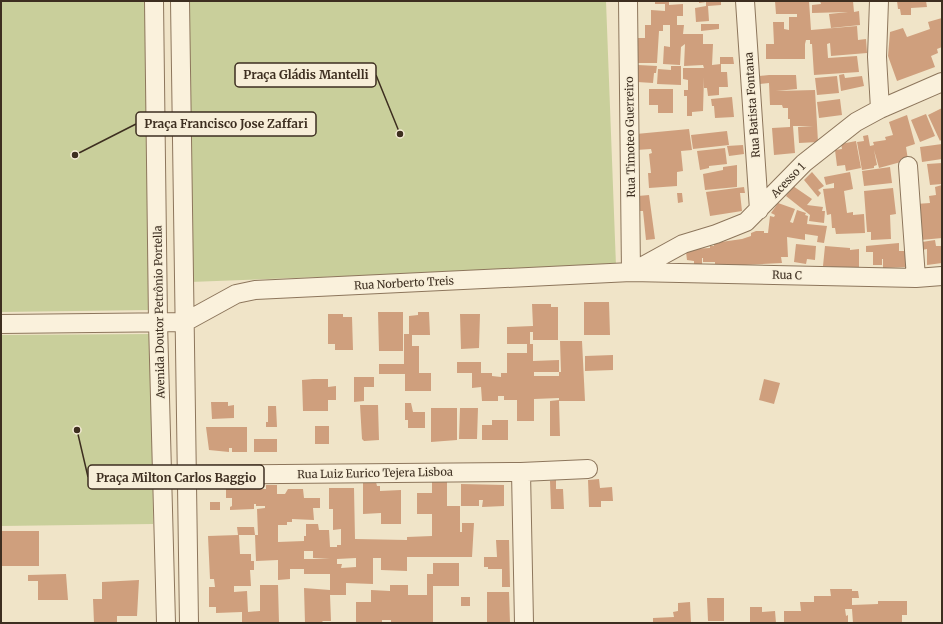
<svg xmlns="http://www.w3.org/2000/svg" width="943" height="624" viewBox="0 0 943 624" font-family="Merriweather,serif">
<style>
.green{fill:#c9cf9b}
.building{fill:#cf9f7d;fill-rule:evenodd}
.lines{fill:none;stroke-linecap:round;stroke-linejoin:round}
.minor-casing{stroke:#8d765c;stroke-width:20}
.minor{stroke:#faf1dc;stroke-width:18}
.labels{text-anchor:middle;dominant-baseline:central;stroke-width:3;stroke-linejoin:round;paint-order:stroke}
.street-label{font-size:11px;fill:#3d2e20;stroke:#f7eed8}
.leader{fill:none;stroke:#3d2e20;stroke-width:1.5}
.callout-dot{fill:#3d2e20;stroke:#f7eed8;stroke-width:1.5}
.callout{fill:#f7eed8;stroke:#3d2e20;stroke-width:1.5}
.callout-label{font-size:12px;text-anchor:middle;font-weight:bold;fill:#3d2e20}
</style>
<rect width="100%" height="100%" fill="#f0e4c8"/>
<path class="green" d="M1,1H146L150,310L1,312Z
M189,1H606L616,266L190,282Z
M152,334L153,524L1,526V335Z"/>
<path class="building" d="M655,1H669V5L683,4V16H677V25H684L683,34H703V44H713L712,65L721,64V72H727L728,87H719V95L708,96L707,88H704V77L703,111L692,112V116H687V96H684V90H688V80L683,79V68H704L703,65L684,66L685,44L681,47L680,65L663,64L664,46L670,47V25H663V31H659L657,63H633L637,38H645V25H651V10L665,11V4H655Z
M699,1H721V5L708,6L709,21L696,22L695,8L706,6V2L699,3Z
M775,1H809L811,30L857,26L858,40L866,39L867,53L831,56L830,43L827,44L828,58L857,56L859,72L814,75L812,44H810V40H806L805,44V59H766V44H774L773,22H784V29L789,30V17H797V14H776Z
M820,1H853L854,12L859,11L860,25L831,28L829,14L848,12L812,13V5L821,4Z
M897,1H926L927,7L911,8V15H901L900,9H898Z
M942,18V47L937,49L938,53L931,56L935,67L897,81L888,56L890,32L903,28L907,37L930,29L928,22Z
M701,24H719V29L701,31Z
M720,57H733L734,64H720Z
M638,65L657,66L656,73H654L653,83L637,82Z
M671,66H681V85L657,84L658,69L671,70Z
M844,74L845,78L862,76L864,86L841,91L839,75Z
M769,75H796L797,89L776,91L815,90L818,142L799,143L798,127L813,126H793L795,153L774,155L772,128L790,127V119H788V108H783L782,105H770L769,83L760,84L759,76Z
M837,76L839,93L817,95L815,78Z
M649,89H673V113H658V105H649Z
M732,97L734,117L715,118L714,106H712L711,99Z
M840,99L842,115L819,118L817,102Z
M942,108V139L940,141L928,115Z
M926,114L935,136L920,142L911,120Z
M907,115L915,144L906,147L908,160L879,168L874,150L877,165L874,166V168L862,170L857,142L864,141L863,136L868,135L870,146L874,145L873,142L886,140L885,137L893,135L889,122Z
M689,129L692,150L681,151L683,171L677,172V186L649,188L648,173H651L649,154L652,153L651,149L636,150V134Z
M727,131L729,145L693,149L691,135Z
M856,141L861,168L846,171L845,165L837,166L835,150L842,149L841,144Z
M942,144V159L922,162L920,147Z
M743,145L744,154L729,156L727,146Z
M725,148L727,164L709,166V168L700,170L697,151Z
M942,163V184L930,185L927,164Z
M737,165V187L705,190L703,174L723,170V167Z
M890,167L892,183L864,186L862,171Z
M812,172L824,186L818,190L821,193L818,197L804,180Z
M850,172L853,189L844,191L847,213L853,212V215L864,214L865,233L836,234L835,228H832L831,214L827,215L823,189L834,188V183L826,185L824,177Z
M942,185V238L921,240L916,204L930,203L929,196L936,195L935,187Z
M793,186L812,199L807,205L823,207L822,211H825L824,223L809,221L810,215L786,196Z
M744,187L745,193H740L742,211L710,216L706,192Z
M893,188L896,214L890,215L891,239L871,240V232H867L864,191Z
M677,193H682L683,202L678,203Z
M649,195L655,239L646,240L643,211H640L638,196Z
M778,203L795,209L790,222L793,223L797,210L806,213L805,215L808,216L807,224L827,226L824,243L817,242L818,236L805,234V240L787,237L788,257H781L782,263L744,265V267L715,265V262H703V258H702V264H694V261L687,260L686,252H691V249L710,248V246H714V243L742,239L751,236V233L756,231H764V233H768L770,216L774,217L775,215L771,213Z
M935,240L936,246H942V263L927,265V249L922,250V242Z
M899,243V251H906L908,267L883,268V259H882V265H873V252H866V246Z
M796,244L816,246L815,260L807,259L806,264L794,262Z
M825,246L850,248V250L859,249V268L850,267V269L823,266Z
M584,302H609L610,335H584Z
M532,304H551V307H558V340H533V332H530V344H533V361L559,360V372H561L560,341H582L585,401H559L560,436H550V401L559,400V398L534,399V421H517V400H504V396H498V401H482L481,387L472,388V373H457V362H481V373H492V376L501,377V373H507V353H527V344H507V327L533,326ZM534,372H559V376H534Z
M378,312H403V351H379Z
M418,312H429L430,335H412V346H419V373H431V391H405V374H379V364H404V334H409V316L418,315Z
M328,314H343V317H352L353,350H335V344H328Z
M460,314H480L479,348L461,349Z
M613,355V370L585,371V356Z
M354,377H374V387H364V401L354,402Z
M313,379H328V387L336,386V400H328V411H303L302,380Z
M764,379L780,383L774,404L759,400Z
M211,402H228V406L234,405V418L212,419Z
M405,403H411L413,412H425V428H408V420H405Z
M360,405H378L379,440L364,441L362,439Z
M268,406H276L277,427H266V422H268Z
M431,408H457V440L431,442Z
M460,408H478L477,439H459Z
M492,420H508V440H482V425H492Z
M315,426H329V444H315Z
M206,427H247V452H232V448H229V452L209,450Z
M254,439H277V452H254Z
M599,479L600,488L612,487L613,501H601V507H589L588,480Z
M556,480V489H563L564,509H551L550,481Z
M447,481V506H460V532H462V523H474L472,557H407V571L381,570V558H373V584L346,583V595H330L331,621H323L321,623H305L304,588L330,590V574H304V569H290V579L278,580V560L256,561L255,535H258L257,509L265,508V506H256V504H254V509L230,510V507L232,506V498H226V484L252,483V489H266V485H277V494H285L288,489H303L304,498H320V508H313L314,520L292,519V522H287V525H278V542L304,541V536H306V524H318L319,530H329L330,547H337V545H341V529L333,530V509H329V488H354L355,539L407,540V537L432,536V514H417V493H432V482ZM304,551H313V558L330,559H304ZM356,558V567L341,568L342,564H337V559Z
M363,482H376L377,486H380V491L401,490V524H381V513L363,514Z
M461,484L504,485V506L482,507L483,500H479V506H461Z
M210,502H220V510H210Z
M237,527H254L255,535H239L240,554H251V561H254V570H250L251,586H234V592L247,591L248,612L260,611V585H278L279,623H242V612L216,613V607H209V587H215L214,579H210L208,536L238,535Z
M1,531H39V566H1Z
M496,540H509L510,587H502V569H488V567H484V557H497Z
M433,563H459V586H433V623H391V620H382V623H356V602H371V590L390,591V585H408V595H427V574H433Z
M66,574L68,600H38V581H28V575Z
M139,580L137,616H117V623H94L93,599H102V582Z
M830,589H852V591H858L859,598H852V605L878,604V601H907V615H902V623H853L852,609H845L846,616L848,615V622L846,623H784V611H801L800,602H814V596H831Z
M487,592H509L510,623H487Z
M461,597H470V606H461Z
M707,598H724V621H708Z
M690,602L691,623H653V618L674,617L673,612L678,611V603Z
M750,607H762V612L775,611L776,623H750Z"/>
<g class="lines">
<g class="minor-casing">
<path id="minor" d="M154,1L158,322L166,623
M180,1L189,623
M628,1L631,272
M745,1L759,210
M879,1L877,57L880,109
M908,166L916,278
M632,272L683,244L716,234L746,222L804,163L856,122L880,109L942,82
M1,324L185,322L236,294L255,290L631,272L916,278L942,276
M521,472L524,623
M175,475L521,472L588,469"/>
</g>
<use href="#minor" class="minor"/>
</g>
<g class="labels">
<g class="street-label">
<text transform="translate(752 105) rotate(-94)">Rua Batista Fontana</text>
<text transform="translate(630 137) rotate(-91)">Rua Timoteo Guerreiro</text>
<text transform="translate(788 180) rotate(-46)">Acesso 1</text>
<text transform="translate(787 275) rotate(1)">Rua C</text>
<text transform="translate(404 283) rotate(-3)">Rua Norberto Treis</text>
<text transform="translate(159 312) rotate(-91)">Avenida Doutor Petrônio Portella</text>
<text transform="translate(375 473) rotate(-1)">Rua Luiz Eurico Tejera Lisboa</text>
</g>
</g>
<path class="leader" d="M400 134L376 75M75 155L136 124M77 430L88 477"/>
<g class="callout-dot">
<circle cx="400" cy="134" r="4"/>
<circle cx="75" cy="155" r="4"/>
<circle cx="77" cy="430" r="4"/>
</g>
<g class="callout">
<rect x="235" y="63" width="141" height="24" rx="4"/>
<rect x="136" y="112" width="180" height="24" rx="4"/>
<rect x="88" y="465" width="176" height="24" rx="4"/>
</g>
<g class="callout-label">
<text x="306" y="79">Praça Gládis Mantelli</text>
<text x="226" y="128">Praça Francisco Jose Zaffari</text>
<text x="176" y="482">Praça Milton Carlos Baggio</text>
</g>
<rect width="943" height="624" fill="none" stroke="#3d2e20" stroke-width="4"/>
</svg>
